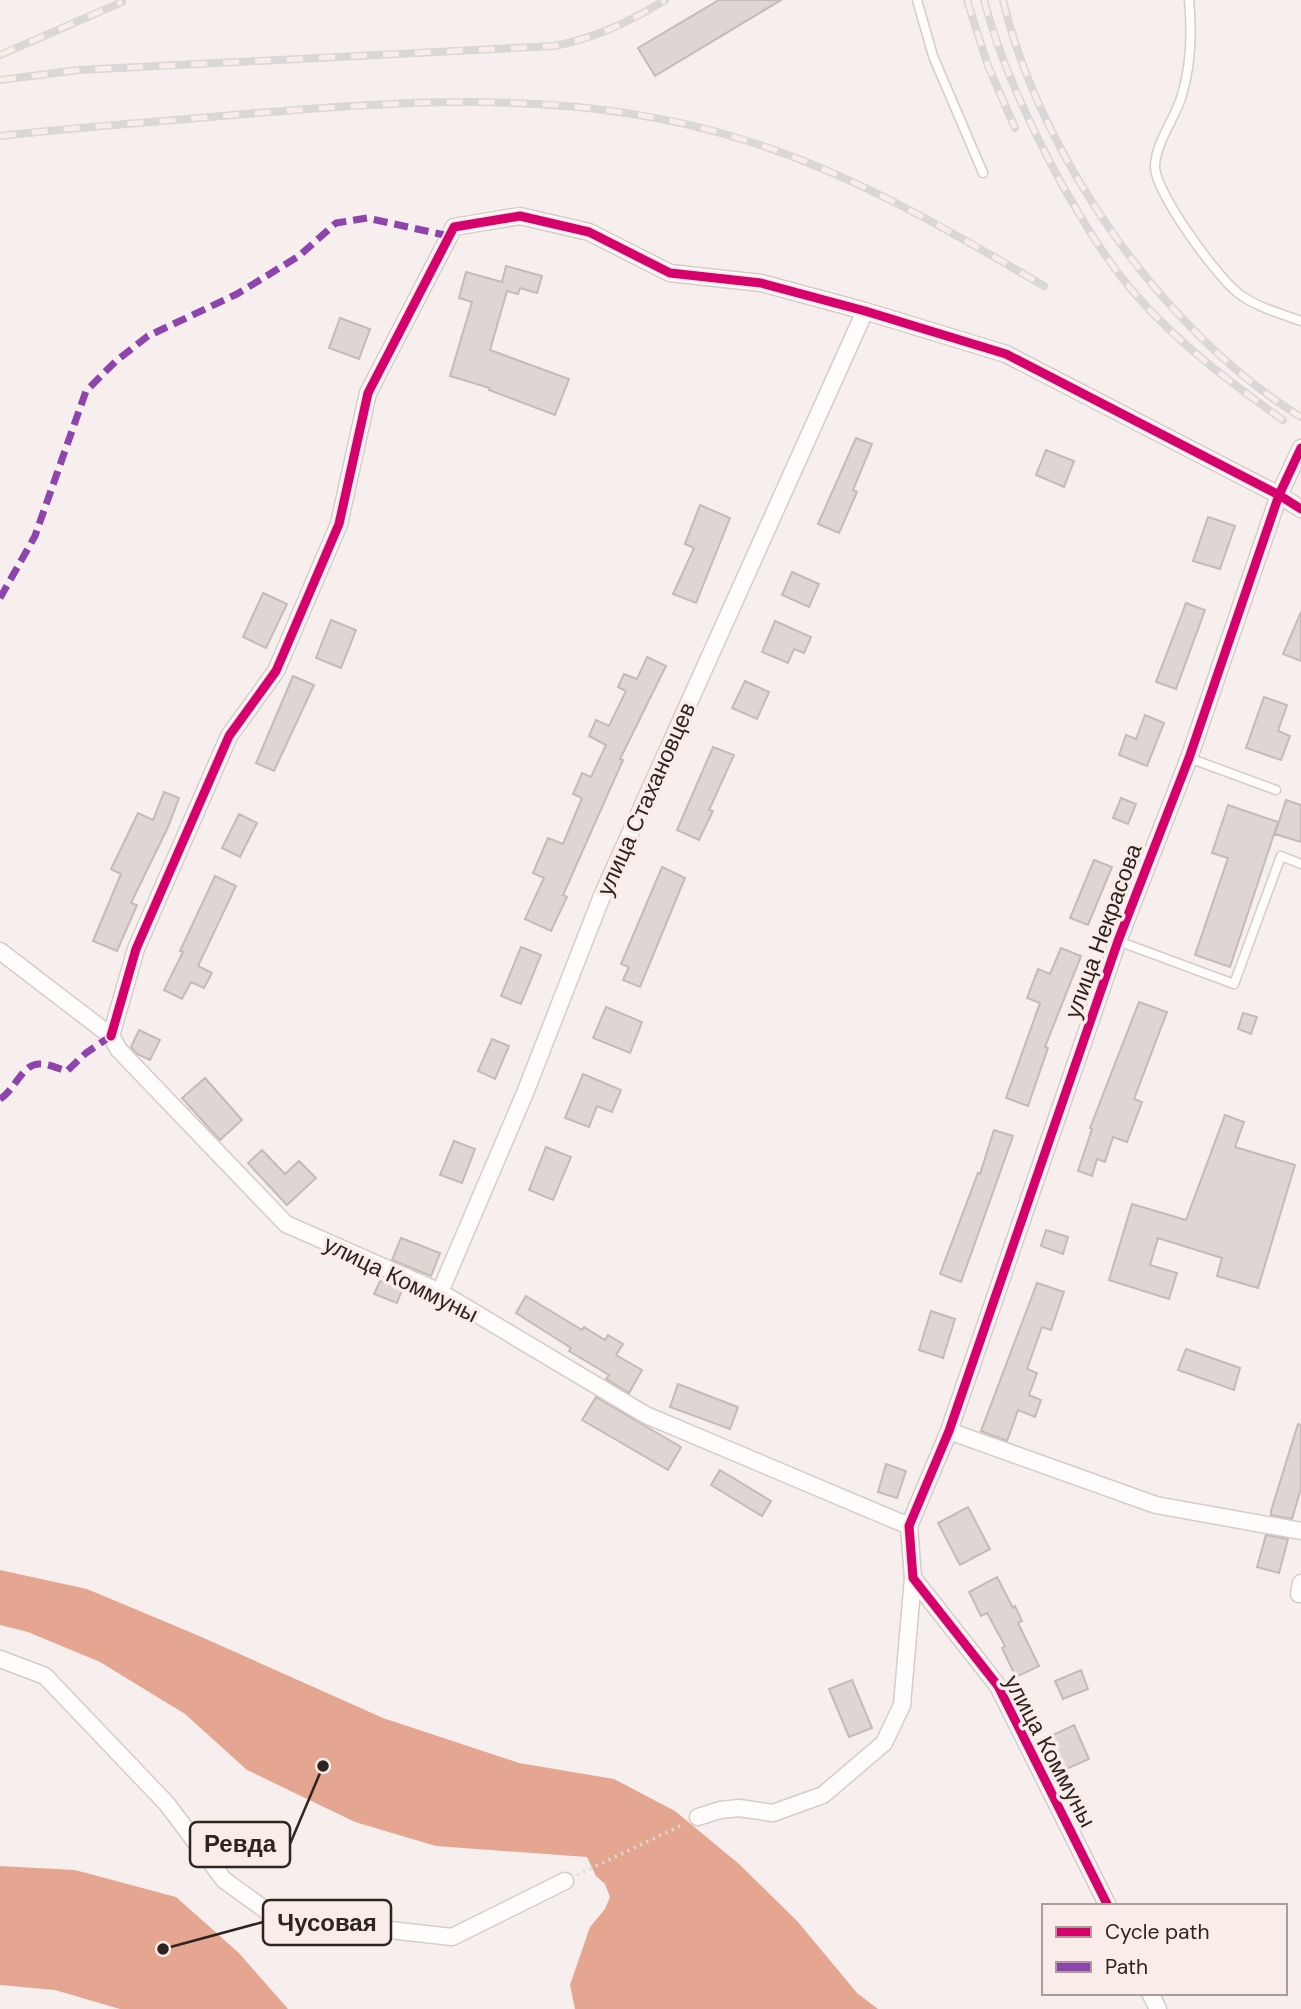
<svg xmlns="http://www.w3.org/2000/svg" width="1301" height="2009" viewBox="0 0 1301 2009" font-family="'DM Sans',sans-serif">
<style>
.water{fill:#e4a691}
.building{fill:#dfd6d3;stroke:#c4bbb8;stroke-width:2}
.lines{fill:none;stroke-linecap:round;stroke-linejoin:round}
.service-casing{stroke:#d6ccc9;stroke-width:11}
.minor-casing{stroke:#d6ccc9;stroke-width:19}
.path{stroke:#dedbda;stroke-width:3.5;stroke-dasharray:2 5;stroke-linecap:butt}
.service{stroke:#fefdfc;stroke-width:8}
.minor{stroke:#fefdfc;stroke-width:16}
.rail-casing{stroke:#dad7d7;stroke-width:8}
.rail{stroke:#faede9;stroke-width:5;stroke-dasharray:16;stroke-linecap:butt}
.quiet{stroke:#8e44ad;stroke-width:7;stroke-dasharray:14 7;stroke-linecap:butt}
.cycleway-casing{stroke:#faede9;stroke-width:13}
.cycleway{stroke:#d6006c;stroke-width:9}
.labels{text-anchor:middle;dominant-baseline:central;stroke-width:7;stroke-linejoin:round;paint-order:stroke}
.street-label{font-size:23px;fill:#302420;stroke:#faede9}
.leader{fill:none;stroke:#302420;stroke-width:2.5}
.callout-dot{fill:#302420;stroke:#faede9;stroke-width:2.5}
.callout{fill:#faede9;stroke:#302420;stroke-width:2.5}
.callout-label{font-size:24px;text-anchor:middle;font-weight:bold;fill:#302420}
</style>
<rect width="100%" height="100%" fill="#f6efed"/>
<path class="water" d="M0,1570L87,1589L197,1635L383,1718L519,1763L614,1779L675,1811L739,1864L798,1922L857,1993L878,2009H575L570,1985L590,1927L605,1909L610,1897L605,1884L596,1876L587,1857L436,1846L355,1822L247,1770L185,1714L100,1662L28,1632L0,1625Z
M0,1866L75,1870L176,1897L239,1953L288,2009H120L55,1990L0,1985Z"/>
<path class="building" d="M719,0H781L655,76L638,48Z
M506,266L542,276L537,293L520,288L518,294L507,291L490,350L569,379L555,415L489,390L490,388L450,376L472,302L459,298L466,272L502,282Z
M340,318L370,329L359,359L329,348Z
M856,438L872,444L853,490L857,492L839,533L818,524Z
M1046,450L1074,461L1064,487L1036,475Z
M700,505L730,518L696,603L673,594L694,548L685,544Z
M1208,517L1235,526L1220,569L1193,561Z
M792,572L819,584L809,607L782,595Z
M263,593L287,604L266,648L243,637Z
M1186,603L1205,610L1176,689L1156,682Z
M1301,612V661L1283,654Z
M331,620L356,630L341,668L316,658Z
M775,621L811,637L804,653L794,649L788,663L762,652Z
M647,657L666,666L620,759L623,760L563,895L567,897L551,931L525,919L544,878L533,873L548,838L563,844L582,798L573,794L582,773L591,777L606,745L589,736L596,720L609,726L626,691L618,687L624,674L637,679Z
M293,676L314,685L274,771L256,763Z
M745,681L769,692L757,719L732,708Z
M1264,697L1287,705L1278,731L1290,736L1281,760L1246,748Z
M1145,715L1164,723L1147,766L1119,755L1126,735L1136,739Z
M713,747L734,755L709,810L713,811L699,840L677,830Z
M164,792L179,798L168,827L131,903L137,905L117,951L93,941L121,874L111,869L138,813L153,820Z
M1121,798L1136,804L1128,824L1113,818Z
M1286,800L1301,805V842L1275,834Z
M1228,805L1278,822L1230,967L1195,955L1228,858L1212,853Z
M239,814L257,823L240,857L222,848Z
M1094,860L1112,867L1088,925L1070,918Z
M662,867L685,878L640,987L623,980L629,967L621,964Z
M215,876L236,886L198,966L212,973L204,988L191,982L182,999L164,990L183,952L180,951Z
M521,947L541,955L521,1004L501,996Z
M1061,948L1081,956L1045,1047L1048,1048L1028,1106L1006,1098L1040,1003L1027,998L1038,969L1050,974Z
M1139,1002L1167,1012L1134,1099L1142,1102L1127,1142L1113,1137L1105,1162L1097,1159L1092,1176L1078,1171L1092,1129L1090,1128Z
M606,1007L642,1022L630,1053L593,1038Z
M1243,1013L1257,1017L1251,1034L1238,1029Z
M139,1030L160,1040L150,1060L137,1054L131,1047Z
M492,1039L509,1046L495,1079L478,1071Z
M583,1074L621,1090L612,1112L597,1106L589,1127L565,1118Z
M205,1078L242,1120L220,1140L182,1098Z
M1225,1115L1244,1122L1235,1147L1295,1165L1258,1288L1217,1276L1222,1258L1158,1238L1150,1265L1177,1273L1169,1299L1109,1280L1132,1204L1186,1220Z
M994,1130L1013,1136L961,1282L940,1274L978,1173L980,1174Z
M454,1141L475,1149L462,1183L440,1175Z
M546,1147L571,1157L553,1200L529,1190Z
M262,1150L285,1174L299,1161L316,1178L287,1205L248,1163Z
M1046,1230L1068,1237L1063,1254L1041,1246Z
M401,1238L440,1253L431,1276L392,1260Z
M385,1279L403,1287L397,1303L374,1294L380,1281L383,1282Z
M1037,1283L1064,1292L1051,1330L1042,1327L1027,1369L1037,1373L1029,1395L1041,1400L1035,1417L1018,1410L1007,1441L981,1431Z
M526,1296L582,1330L584,1327L605,1340L608,1335L623,1344L616,1355L642,1370L629,1393L606,1379L609,1375L569,1351L571,1348L516,1313Z
M931,1311L955,1319L943,1358L919,1350Z
M1186,1349L1240,1368L1234,1390L1178,1370Z
M678,1384L738,1407L730,1429L670,1407Z
M596,1397L681,1447L668,1470L582,1420Z
M1298,1424L1301,1425V1488L1292,1519L1271,1515V1511Z
M886,1464L906,1471L897,1498L878,1492Z
M720,1470L771,1501L762,1516L711,1485Z
M968,1507L990,1549L960,1565L938,1523Z
M1266,1535L1288,1539L1279,1573L1257,1567Z
M997,1577L1013,1608L1015,1606L1022,1621L1018,1623L1039,1666L1016,1677L1002,1648L1005,1646L987,1613L981,1616L969,1592Z
M1081,1670L1088,1689L1063,1699L1055,1681Z
M852,1680L872,1728L849,1737L829,1689Z
M1074,1725L1089,1759L1064,1770L1049,1737Z"/>
<g class="lines">
<g class="service-casing">
<path id="service" d="M917,0L933,56L983,173
M1189,0C1192,31 1191,65 1182,95C1175,119 1157,140 1155,165C1153,190 1217,277 1238,293C1256,307 1279,313 1301,321
M1189,758L1276,790
M1118,941L1234,984L1281,856L1301,864"/>
</g>
<g class="minor-casing">
<path id="minor" d="M0,951L111,1036L119,1050L286,1224L440,1292L646,1415L909,1526
M111,1036L136,949L229,736L276,671L339,524L368,393L454,227L520,216L589,232L670,273L761,283L865,311L1006,354L1279,495L1301,509
M440,1292L525,1093L602,896L865,311
M949,1431L1156,1505L1301,1531
M1299,1594L1301,1583
M0,1659L45,1676L167,1804L224,1880L275,1917L452,1937L565,1881
M698,1817L720,1810L739,1808L773,1813L823,1795L884,1743L902,1705L913,1578
M1108,1906L998,1686L913,1578L909,1526L949,1431L1118,941L1189,758L1279,495L1301,448
M1150,1993L1158,2009"/>
</g>
<path class="path" d="M577,1875L684,1824"/>
<use href="#service" class="service"/>
<use href="#minor" class="minor"/>
<g class="rail-casing">
<path id="rail" d="M967,0L988,66L1015,128
M984,0C1001,64 1029,123 1060,181C1083,221 1106,261 1137,296C1179,344 1231,383 1283,420
M1003,0C1040,156 1164,333 1301,417
M0,55L122,2
M0,80L79,70L554,46C595,38 630,22 665,0
M0,136C77,127 156,122 233,115C403,101 575,87 741,139C850,172 947,229 1044,286"/>
</g>
<use href="#rail" class="rail"/>
<path class="quiet" d="M0,598L35,536L86,391L116,361L148,336L237,294L299,256L336,223L367,218L449,236
M0,1099C14,1091 22,1065 38,1064C47,1063 59,1069 67,1071L86,1053L111,1036"/>
<g class="cycleway-casing">
<path id="cycleway" d="M111,1036L136,949L229,736L276,671L339,524L368,393L454,227L520,216L589,232L670,273L761,283L865,311L1006,354L1279,495L1301,509
M1108,1906L998,1686L913,1578L909,1526L949,1431L1118,941L1189,758L1279,495L1301,448"/>
</g>
<use href="#cycleway" class="cycleway"/>
</g>
<g class="labels">
<g class="street-label">
<text transform="translate(646 799) rotate(-66)">улица Стахановцев</text>
<text transform="translate(1103 931) rotate(-70)">улица Некрасова</text>
<text transform="translate(401 1279) rotate(26)">улица Коммуны</text>
<text transform="translate(1050 1751) rotate(62)">улица Коммуны</text>
</g>
</g>
<path class="leader" d="M323 1766L290 1844M163 1949L263 1922"/>
<g class="callout-dot">
<circle cx="323" cy="1766" r="7"/>
<circle cx="163" cy="1949" r="7"/>
</g>
<g class="callout">
<rect x="190" y="1822" width="100" height="45" rx="7"/>
<rect x="263" y="1900" width="128" height="45" rx="7"/>
</g>
<g class="callout-label">
<text x="240" y="1852">Ревда</text>
<text x="327" y="1931">Чусовая</text>
</g>
<rect x="1042" y="1904" width="245" height="91" fill="#faede9" stroke="#a99d99" stroke-width="2"/>
<rect x="1056" y="1927" width="35" height="10" fill="#d6006c" stroke="#a99d99" stroke-width="2"/>
<text x="1105" y="1939" font-size="21" fill="#302420">Cycle path</text>
<rect x="1056" y="1962" width="35" height="10" fill="#8e44ad" stroke="#a99d99" stroke-width="2"/>
<text x="1105" y="1974" font-size="21" fill="#302420">Path</text>
</svg>
